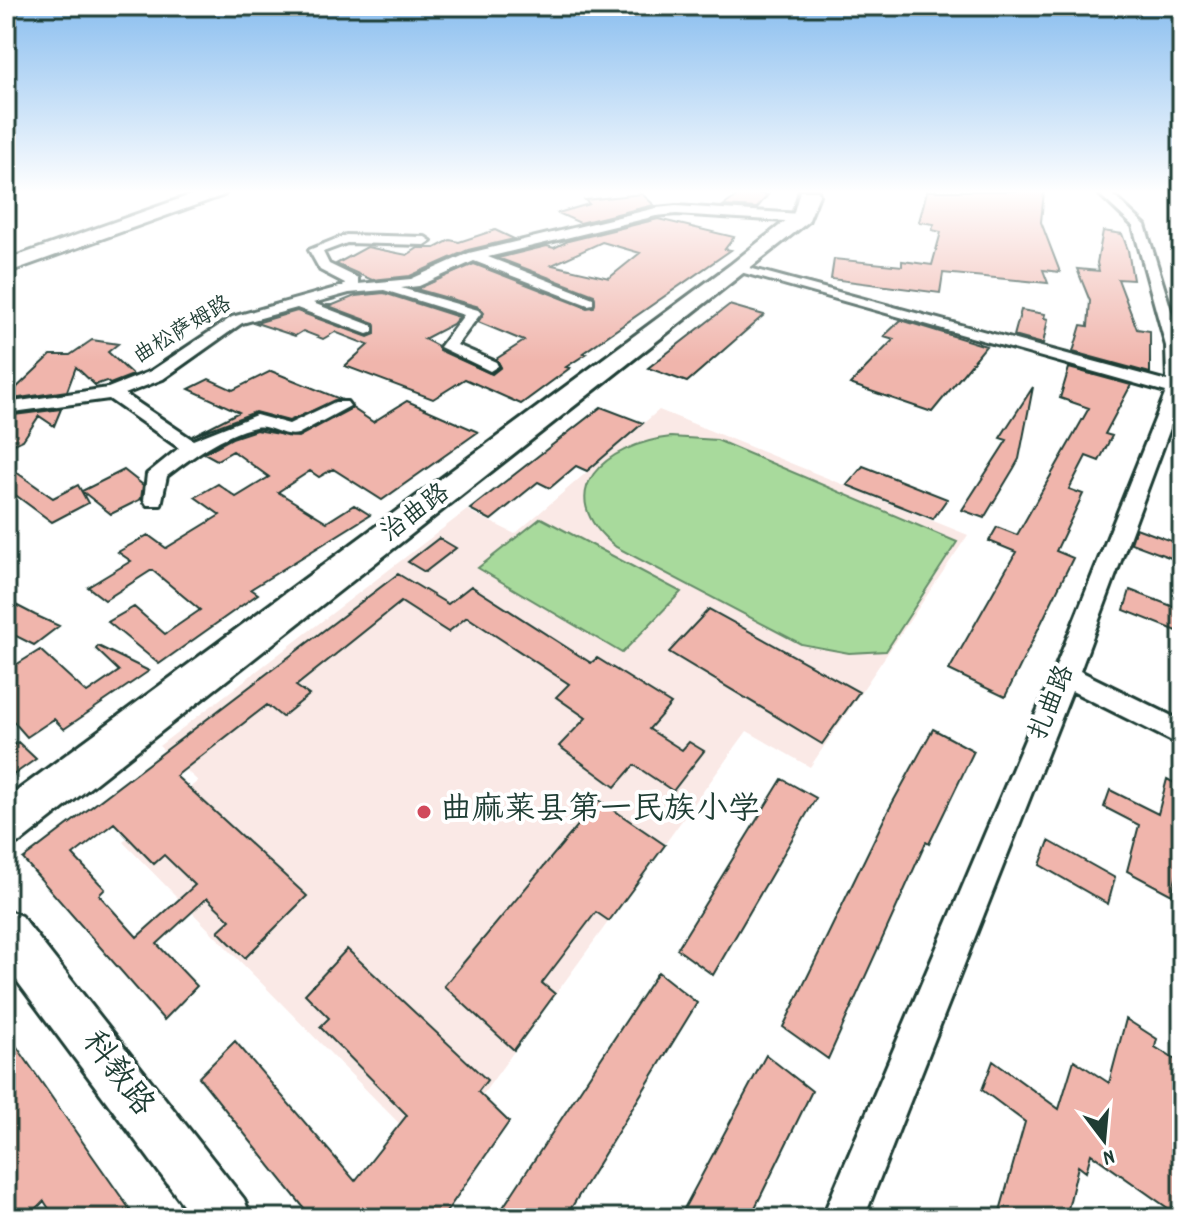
<svg xmlns="http://www.w3.org/2000/svg" width="1188" height="1224" viewBox="0 0 1188 1224" font-family="Dekko,'LXGW WenKai TC',sans-serif">
<style>
.built{fill:#fae9e6}
.green{fill:#a8da9c;stroke:#648c68;stroke-width:2}
.building{fill:#f0b5ac;stroke:#1f3d34;stroke-width:2;fill-rule:evenodd}
.lines{fill:none;stroke-linecap:round;stroke-linejoin:round}
.minor-casing{stroke:#1f3d34;stroke-width:6}
.tertiary-casing{stroke:#1f3d34;stroke-width:6}
.secondary-casing{stroke:#1f3d34;stroke-width:6}
.minor{fill:#fff;fill-rule:evenodd}
.tertiary{fill:#fff;fill-rule:evenodd}
.secondary{fill:#fff;fill-rule:evenodd}
.poi-dot{fill:#d1495b;stroke:#fff;stroke-width:3}
.labels{text-anchor:middle;dominant-baseline:central;stroke-width:8;stroke-linejoin:round;paint-order:stroke}
.far-street-label{font-size:22px;fill:#1f3d34;stroke:#fff}
.street-label{font-size:26px;fill:#1f3d34;stroke:#fff}
.near-poi-label{font-size:32px;fill:#1f3d34;stroke:#fff;text-anchor:start}
.near-street-label{font-size:32px;fill:#1f3d34;stroke:#fff}
</style>
<rect width="100%" height="100%" fill="#fff"/>
<filter id="ink" filterUnits="userSpaceOnUse"><feTurbulence type="fractalNoise" baseFrequency=".0125" numOctaves="2"/><feDisplacementMap in="SourceGraphic" scale="16" xChannelSelector="R" yChannelSelector="G"/><feConvolveMatrix kernelMatrix="1 2 1 2 8 2 1 2 1" color-interpolation-filters="sRGB"/></filter>
<g filter="url(#ink)">
<path class="built" d="M659,410L968,535L810,767L747,731L435,1160L123,842L198,781L159,746L467,510L515,534Z"/>
<path class="green" d="M671,437L717,440L957,542L886,651L849,653L801,644L616,547C547,492 607,444 671,437Z
M541,518L681,592L622,653L478,568Z"/>
<path class="building" d="M744,191L768,195L757,208L723,206Z
M927,191H1044L1041,222L1060,272L1043,270L1048,283L943,273L940,293L831,279L834,259L902,266V261L932,265L941,232L932,230L934,224L919,222Z
M642,194L654,205L580,223L558,213L589,204L585,200Z
M658,219L734,237L725,249L731,250L583,353L586,354L566,367L570,368L521,404L465,379L433,399L345,366L368,345L335,332L323,339L303,331L295,336L256,323L297,311L368,337L375,334L374,323L326,305H333L355,296L384,293L459,317L453,324L424,339L438,346L439,350L492,374L501,367L496,359L524,341L478,322L484,313L479,307L416,289L474,264L587,308L594,307V295L498,258L547,246L554,248L568,241ZM602,242L640,253L609,278L552,265Z
M495,230L514,239L468,250L410,276L372,280L336,264L367,247L407,255L418,248H435L450,240L459,242Z
M1103,231L1122,234L1128,250L1133,280L1118,279L1137,329L1150,331V373L1073,352L1081,325L1088,326L1090,301L1077,269L1099,271L1097,263Z
M729,305L764,315L687,382L648,368Z
M1021,310L1045,314L1044,318L1048,319L1043,344L1014,336Z
M901,320L986,346L932,412L850,384L894,339L884,336Z
M92,340L118,344L108,352L133,375L110,384L106,381L95,385L76,367L67,391L6,400V393L12,392L51,355H70Z
M1069,368L1131,385L1105,434L1112,436L1099,461L1086,456L1069,489L1083,494L1056,551L1073,558L1005,697L949,670L1016,552L989,541L997,527L1017,535L1089,408L1060,398Z
M271,371L340,399L289,421L255,412L192,436L239,412L189,389L209,379L233,390Z
M1033,387L1019,459L1014,468L984,518L962,510L1007,440L1000,438Z
M407,401L478,432L382,500L333,469L319,477L310,471L278,492L327,522L354,505L370,515L251,589L258,594L159,664L108,622L134,607L165,634L200,610L152,570L105,600L88,587L131,561L118,552L148,535L166,548L220,515L195,497L218,484L236,497L269,477L233,451L217,460L204,453L232,438L256,430L298,437L352,408L373,422Z
M601,407L643,423L587,471L576,466L550,488L538,482L491,520L470,509Z
M61,409L54,426L39,416L23,440L6,448V416Z
M6,465L53,498L78,485L88,503L52,522L6,488Z
M863,466L947,499L933,519L847,485Z
M124,470L143,485L141,499L111,514L82,491Z
M1136,528L1182,545V562L1131,543Z
M439,538L456,548L425,572L408,562Z
M398,574L448,604L471,586L591,663L597,658L671,704L649,729L682,750L689,742L704,751L673,791L634,765L615,787L559,746L586,718L556,697L569,684L467,617L448,632L401,602L296,686L309,695L282,717L267,705L176,776L307,896L245,958L218,931L230,920L207,898L157,944L197,986L164,1020L23,859ZM114,823L154,864L164,855L195,885L137,937L99,895L105,889L73,855Z
M1130,590L1182,610V633L1124,610Z
M6,600L35,615L59,626L34,645L6,631Z
M709,609L859,692L822,744L669,652Z
M98,646L149,671L64,729L54,719L27,737L6,713V671L40,650L87,693L119,671L96,649Z
M933,729L974,751L929,844L926,842L828,1059L783,1027L888,811Z
M18,742L36,759L6,780V750Z
M782,779L816,798L713,975L677,949Z
M1167,779L1182,787V852L1172,895L1127,871L1139,825L1104,807L1110,790L1158,814Z
M599,800L665,845L609,921L596,912L542,983L555,994L514,1050L444,986Z
M1049,841L1115,878L1108,904L1040,865Z
M347,949L487,1080L478,1092L509,1122L442,1218H312L199,1077L235,1041L355,1181L407,1115L320,1027L329,1018L305,994Z
M658,972L697,1003L565,1218H496Z
M1126,1019L1157,1039L1155,1047L1182,1064V1218L1091,1154L1086,1172L1078,1166L1066,1218H998L1025,1122L982,1090L993,1061L1059,1109L1074,1060L1109,1083Z
M6,1031L91,1154L136,1218H55L44,1201L27,1218H6Z
M766,1055L812,1091L750,1218H679Z"/>
<g class="lines">
<g class="minor-casing">
<path id="minor" d="M1096,191H1109L1145,225L1182,346V396L1080,671L1182,721V746L1072,691L864,1218H822L1052,676L1166,392L730,269L742,266L1167,381L1166,346L1133,226Z
M676,206L801,214L807,218L801,222L676,214L656,216L488,257L593,298V304L588,305L474,261L419,286L401,288L478,310L481,313L457,345L496,362L498,366L490,371L440,347L464,315L384,290L349,293L313,303L373,326V332L367,334L297,308L242,323L163,379L125,394L193,440L256,415L289,424L335,402H347L350,406L298,434C283,438 269,424 255,427C223,434 192,457 167,476L161,505H147L144,500L147,474L179,448L109,399L6,413V403L108,388L151,371L232,317L343,286L345,283L320,270L309,250L346,235L425,237L431,241L425,245L347,243L323,252L329,264L358,278V284L411,279L469,253L656,208Z"/>
</g>
<g class="tertiary-casing">
<path id="tertiary" d="M6,910L21,916L244,1199L251,1218H193L6,966Z"/>
</g>
<g class="secondary-casing">
<path id="secondary" d="M202,191H227L224,195L6,273V260Z
M800,191H818L819,195L808,222L22,841L6,847V799L730,265L793,215Z"/>
</g>
<use href="#minor" class="minor"/>
<use href="#tertiary" class="tertiary"/>
<use href="#secondary" class="secondary"/>
</g>
</g>
<linearGradient id="sky" x2="0" y2="1"><stop stop-color="#8abeef"/><stop offset="0.53" stop-color="#fff"/><stop offset="1" stop-color="#fff" stop-opacity="0"/></linearGradient>
<rect width="1188" height="362" fill="url(#sky)"/>
<circle class="poi-dot" cx="424" cy="812" r="8"/>
<g class="labels">
<g class="far-street-label">
<text transform="translate(183 331) rotate(-31)">曲松萨姆路</text>
</g>
<g class="street-label">
<text transform="translate(416 514) rotate(-37)">治曲路</text>
<text transform="translate(1053 703) rotate(-68)">扎曲路</text>
</g>
<g class="near-poi-label">
<text x="440" y="812">曲麻莱县第一民族小学</text>
</g>
<g class="near-street-label">
<text transform="translate(116 1075) rotate(53)">科教路</text>
</g>
</g>
<rect width="1188" height="1224" fill="none" stroke="#fff" stroke-width="32"/>
<rect x="16" y="16" width="1156" height="1192" fill="none" stroke="#1f3d34" stroke-width="3" filter="url(#ink)"/>
<g transform="translate(1104 1140) rotate(164)" stroke="#ffffff" stroke-width="6" paint-order="stroke">
<path d="M0-6L14 30L0 20L-14 30Z" fill="#1f3d34"/>
<text y="-12" font-size="22" font-weight="bold" text-anchor="middle" fill="#1f3d34">N</text>
</g>
</svg>
